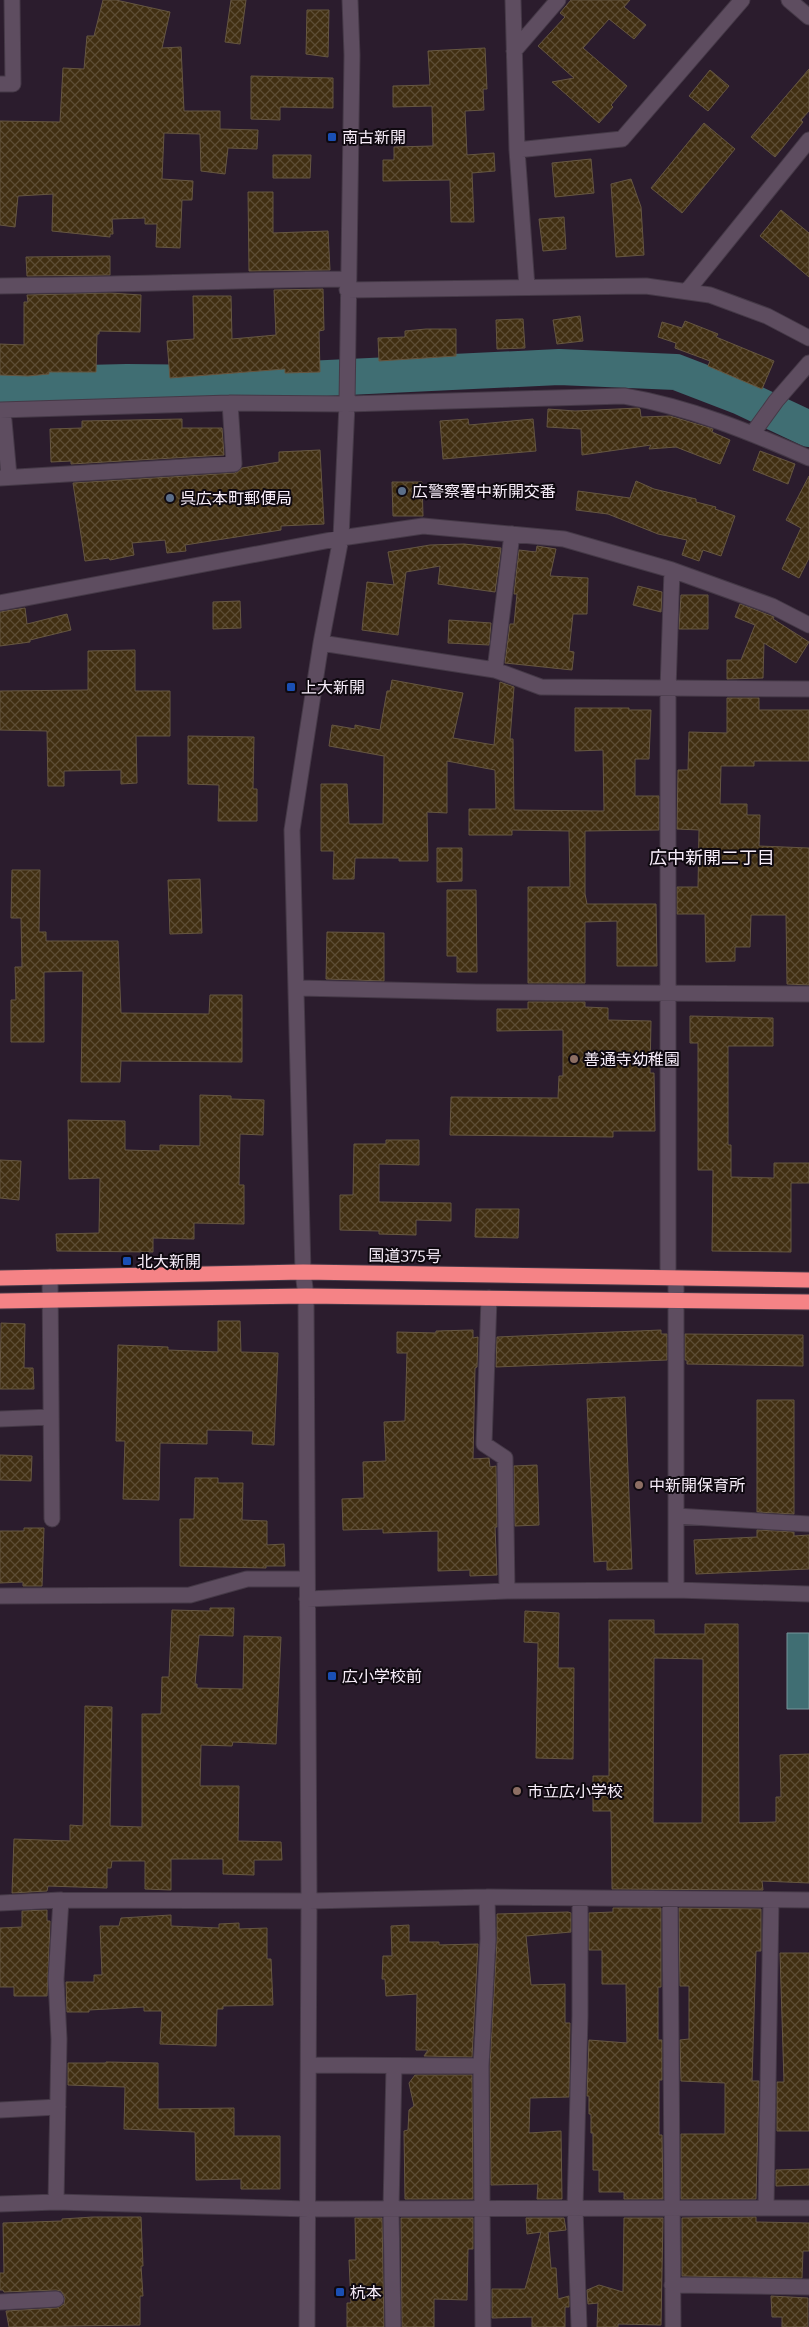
<svg xmlns="http://www.w3.org/2000/svg" width="809" height="2327" viewBox="0 0 809 2327" font-family="Bitter,'Noto Sans JP',serif">
<style>
.water{fill:#406e73;stroke:#77949b}
.lines{fill:none;stroke-linecap:round;stroke-linejoin:round}
.river{stroke:#406e73;stroke-width:36}
.building{fill:url(#building-cross-hatch);stroke:#655641;fill-rule:evenodd}
.minor-casing{stroke:#453947;stroke-width:17}
.highway-casing{stroke:#453947;stroke-width:17}
.minor{stroke:#5e4d60;stroke-width:15}
.highway{stroke:#f58386;stroke-width:15}
.transit-dot{fill:#1a4fb4;stroke:#0f0910;stroke-width:2}
.service-dot{fill:#5c6f8a;stroke:#0f0910;stroke-width:2}
.education-dot{fill:#8d6e63;stroke:#0f0910;stroke-width:2}
.labels{text-anchor:middle;dominant-baseline:central;stroke-width:4;stroke-linejoin:round;paint-order:stroke}
.poi-label{font-size:16px;fill:#f7edf9;stroke:#0f0910;text-anchor:start}
.street-label{font-size:16px;fill:#f7edf9;stroke:#0f0910}
.neighbourhood-label{font-size:18px;fill:#f7edf9;stroke:#0f0910}
</style>
<defs>
<pattern id="building-cross-hatch" width="8" height="8" patternUnits="userSpaceOnUse" patternTransform="scale(1.25)"><rect width="8" height="8" fill="#412f12"/><path d="M0 0l8 8M0 8l8-8" fill="none" stroke="#5d4d35"/></pattern>
</defs>
<rect width="100%" height="100%" fill="#2b1c2d"/>
<path class="water" d="M787,1633H809V1709H787Z"/>
<g class="lines">
<path class="river" d="M0,385L127,382L221,383L559,367L676,372L741,397L809,429"/>
</g>
<path class="building" d="M103,0H116L170,12L162,48L181,47L184,111H220V129L258,130L257,149L228,148L225,174L201,171L200,134L164,133L162,179L193,181L192,200H182L180,248L156,247L157,224H145V218L112,219L113,234H110V237L52,231L53,194L18,196L15,227L0,225V121L60,122L63,68L84,69L87,36H94Z
M231,0H246L240,44L225,42Z
M571,0H630L624,7L646,25L634,39L609,19L583,48L627,86L611,105L613,107L599,123L552,82L574,78L538,46L565,17L560,13Z
M307,10H329L328,57L306,54Z
M485,48L487,89H483L484,110L465,111L467,155L494,153L495,171L472,173L474,222H451L450,180L383,181V160H394V147L433,146L432,106L393,107V86L430,85L428,51Z
M809,69V111L801,120L803,122L775,157L751,137Z
M710,70L729,86L708,111L689,96Z
M251,76L333,78V108L280,107V120L251,119Z
M704,123L735,149L682,213L651,188Z
M273,155H311L310,178H273Z
M591,159L594,193L555,197L552,163Z
M631,179L641,207L644,255L616,257L611,184Z
M248,192H273V233L328,231L330,270L249,271Z
M781,210L809,233V277L760,236Z
M564,217L566,249L543,251L539,219Z
M110,256V275L27,276L26,257Z
M323,289L324,330L319,331L320,372L285,373V369L170,378L167,341L194,339L193,296H231L232,339L276,335L274,290Z
M110,293L141,295L140,332L99,331V334H97L96,372H49V374L28,376L0,375V344L24,345V302H28L27,295Z
M580,316L583,341L557,344L553,320Z
M516,319H523L525,348L497,349L496,320Z
M685,321L718,334L716,337L774,361L762,389L708,366L710,361L675,348L676,343L658,337L662,322L682,328Z
M426,329H456V356L379,361L378,338L405,337V331Z
M638,408L640,409L641,417L670,416L713,429L712,432L730,440L720,464L676,447L649,449L651,445L582,455L581,429L547,427L548,409L575,411Z
M182,419V428H222L224,455L71,464V461L51,462L50,429L82,428V421Z
M468,419L469,425L533,419L536,451L443,459L440,421Z
M320,450L324,524L281,526V530L185,545L186,551L167,553L165,540L132,543L134,555L110,560L109,558L85,561L73,483L235,473L242,468L279,462V452Z
M760,451L795,464L788,484L753,470Z
M809,476V558L799,578L782,569L801,528L786,520Z
M636,481L654,489L696,499V502L716,507L715,509L735,516L721,556L703,550L699,561L682,555L687,540L658,534L608,514L576,510L578,491L630,498Z
M392,482H422L423,516H393Z
M464,544L501,548L495,592L438,584L440,566L406,572L398,635L362,630L367,582L394,585L388,552L430,545Z
M537,546L556,549L550,576L588,578L587,614H573L569,651L574,652L572,670L505,663L510,624H514L517,594H514L519,550L536,552Z
M638,586L662,592L661,612L633,605Z
M681,595H708V629H679Z
M240,601L241,628L213,629V602Z
M740,604L774,617L773,619L809,642L796,663L764,643L763,678L727,679V660H741L755,625L735,617Z
M25,608L27,624L67,614L71,630L30,640V642L0,646V612Z
M449,620L491,623L489,645L448,643Z
M135,650V691H170V736H136L137,783L121,784V770L64,771V786H48L47,731L0,730V691L88,690V651Z
M392,680L463,693L453,738L494,745L500,682L514,687L510,739H513L514,810L604,811L603,750L575,751V708H629V710H651L649,759H635V796H659V830L585,831V894L587,904H656L657,966H617V921L585,922V983H528V887H570L569,831L512,830V835H469V809H496L495,770L447,761V813L427,812L428,861H399V858H355L354,879H333L334,851H321V784H347L349,824H383L384,756L329,746L332,725L355,729V725L380,730L387,691H390Z
M727,698H759V710H809V761H754V766H721L720,804H747V815H760L759,846L809,848V985L787,984L786,915H751L750,947H735V961L706,962L705,914H677V887H698L699,830L677,829L678,770H688L689,732L727,733Z
M188,736L254,737L253,789H257V821H218L219,785L188,784Z
M437,848H462V881L437,882Z
M12,870H40L39,932H46V941H118L121,1013L209,1014L210,995H242V1062L121,1061L120,1082H81L83,971L44,972V1042H11V1000H16L15,967H22L21,918H11Z
M200,879L202,933L170,934L168,880Z
M447,890H476L477,972H457V956H447Z
M327,932L384,933V981L326,979Z
M528,1002H585V1007L608,1008V1020L651,1021L650,1073H654L655,1131H613V1137L450,1135L451,1097L558,1098L559,1076H563V1030L497,1031V1009H528Z
M690,1016L773,1018V1046H728V1145H731V1177L774,1178V1163H809V1183H791V1252L712,1251L713,1170H698V1043H690Z
M200,1095L231,1096V1099L264,1100L263,1135L240,1134L239,1185H244V1224L194,1223V1239L153,1238V1252L57,1251L56,1234L99,1233L100,1178L69,1179L68,1120L125,1121V1150L160,1151V1145L200,1146Z
M386,1140H419V1165L379,1164V1202L451,1203V1221L416,1220V1235L379,1234V1231L340,1230V1195H353L354,1144H386Z
M0,1160L21,1161L19,1200L0,1198Z
M476,1209H519L518,1238L475,1237Z
M218,1321H240L241,1352L278,1353L274,1445L252,1444L253,1431L207,1430V1444L160,1443L159,1500L123,1499L125,1441H116L118,1345L168,1347V1350L218,1352Z
M1,1323L25,1324L24,1368H33L34,1389H0Z
M473,1330V1338L478,1337L477,1367L475,1368L473,1459L489,1458L490,1467L496,1466L497,1527H495L497,1575L470,1576V1570L438,1571V1531L383,1533V1529L343,1530L342,1499L364,1498L363,1462L386,1461L384,1422L405,1421L407,1353H397V1332L436,1333V1331Z
M661,1330V1334H667V1360L496,1367L497,1337Z
M685,1334L803,1335V1366L687,1364V1360H685Z
M625,1397L632,1569L607,1570V1561L594,1562L587,1399Z
M757,1400H794V1514L757,1512Z
M0,1455L32,1456L31,1481L0,1480Z
M537,1465L539,1525L515,1526L514,1466Z
M195,1478H218V1483H243L242,1520L267,1521V1545L284,1544L285,1566H266V1568L180,1566V1519H194Z
M24,1528H44L42,1586H23V1582L0,1583V1531H24Z
M757,1530L794,1532V1536L809,1535V1569L696,1574L694,1540L757,1537Z
M210,1608H234L233,1636L199,1635L195,1684H197V1688L243,1689L244,1636L281,1637L276,1744L233,1742L232,1746L201,1745L200,1786H239L238,1841L281,1842L282,1860H254V1875L223,1874V1859H171V1890L145,1889V1861H112L111,1868H107V1888L48,1886L47,1891L12,1893L14,1839L70,1841V1825L83,1826L85,1706L112,1707L110,1826L142,1827V1714H161L162,1677H169L172,1610L210,1611Z
M525,1611L559,1613L558,1668H574L573,1759L536,1758L538,1643L524,1642Z
M609,1620H654V1634H705V1624H738L739,1823L776,1822V1797H781L780,1755L809,1754V1883L762,1881L763,1890L612,1889L611,1811H593V1776H609ZM654,1658L703,1659L702,1823H653Z
M613,1908H661V1987H658V2040H662V2080H659V2135H662L663,2199H624V2192H599V2170H593V2133H591V2114H589V2096H587L589,2040L627,2043L626,1984H602V1950H589V1913L613,1912Z
M679,1908L761,1909V1951H756L752,2081H759L756,2199H681V2134H725V2083L681,2081L680,2040L689,2039V1986H680Z
M47,1910V1921H50V1924L47,1996H14V1987H0V1928L22,1927V1911Z
M568,1912L571,1913V1932L526,1936L531,1985L565,1984V2023H570L569,2097L530,2098L529,2133L561,2131L562,2199H537L538,2184L491,2185L490,2066L497,1940V1914Z
M171,1915V1926L219,1928V1924L239,1923V1929L267,1928V1959H271L273,2005L223,2006V2009H217L216,2046L160,2044L162,2011H144V2007L89,2010V2012H67L66,1982H94V1975H102L100,1926H119L121,1918Z
M409,1925V1942H439V1945L478,1944L472,2057L424,2056L428,2050H416L417,1994L386,1996L385,1979H382L383,1956H392L391,1926Z
M780,1953H809V2131H777V2082H784Z
M106,2062L158,2063V2109L234,2108V2136H280V2189H241V2179L196,2180L195,2132L124,2129L125,2087L68,2085V2063H106Z
M415,2075H472L473,2199H405L404,2131L408,2130L409,2110L414,2106L409,2083Z
M809,2169V2185L776,2186V2170Z
M93,2217H141L143,2266H141L143,2296H140V2325L9,2327L6,2311L57,2308L64,2304L65,2298L61,2291L56,2290L4,2292L3,2290H0V2273H4L3,2223L62,2221V2219Z
M756,2217V2222L809,2223V2251H803L802,2278L682,2276V2218Z
M355,2218H382L384,2327H347V2303H351L349,2260H356Z
M401,2218H473V2249H468L467,2300L434,2299V2327H402Z
M526,2218H564L566,2230L548,2232L551,2268H556L558,2299L569,2296V2307H565V2327H532V2317L492,2318V2289H525L541,2232L527,2234Z
M624,2218H663L661,2325L618,2324V2327H597L598,2303L588,2304L587,2290L599,2285L623,2292Z
M771,2296L808,2298V2327H782V2317H772Z"/>
<g class="lines">
<g class="minor-casing">
<path id="minor" d="M513,0L517,150L527,287
M789,0L809,17
M514,51L558,0
M0,84H13L12,0
M517,150L622,139L742,0
M0,286C116,285 232,280 348,279
M347,290L646,286L710,295L767,316L809,338
M687,291L809,140
M0,410L230,403L347,404L624,396C689,407 750,432 809,458
M3,410L9,476
M753,433L776,401L809,363
M0,478L234,464L230,403
M512,534L495,670L541,687L809,689
M0,603L341,538L423,526L564,539L672,570L772,606L809,625
M321,643L495,670
M298,988L477,992L809,994
M50,1277L52,1519
M668,1278V689L672,570
M676,1279V1590
M489,1298L484,1444L505,1458L507,1591
M0,1419L51,1417
M676,1516L809,1524
M0,1596L190,1595L247,1579H307
M307,1599L507,1591L676,1590L809,1594
M670,1899L673,2327
M0,1903L61,1900L309,1901L487,1897L809,1900
M309,2065L481,2066
M0,2110L58,2107
M56,2202L59,2039L56,1979L61,1900
M0,2204L56,2202L309,2209L809,2208
M766,2208L771,1900
M672,2285L809,2287
M0,2302L56,2299
M307,2327L309,1901L306,1296L303,1272L292,830L321,643L341,538L347,404L352,55L350,0
M393,2327L391,2209L394,2066
M483,2327L481,2066L488,1939L487,1897
M579,2327L575,2207L580,2016V1898"/>
</g>
<g class="highway-casing">
<path id="highway" d="M0,1278L303,1272L809,1280
M0,1301L306,1296L809,1302"/>
</g>
<use href="#minor" class="minor"/>
<use href="#highway" class="highway"/>
</g>
<g class="transit-dot">
<rect x="327" y="132" width="10" height="10" rx="2.5"/>
<rect x="286" y="682" width="10" height="10" rx="2.5"/>
<rect x="122" y="1256" width="10" height="10" rx="2.5"/>
<rect x="327" y="1671" width="10" height="10" rx="2.5"/>
<rect x="335" y="2287" width="10" height="10" rx="2.5"/>
</g>
<g class="service-dot">
<circle cx="402" cy="491" r="5"/>
<circle cx="170" cy="498" r="5"/>
</g>
<g class="education-dot">
<circle cx="574" cy="1059" r="5"/>
<circle cx="639" cy="1485" r="5"/>
<circle cx="517" cy="1791" r="5"/>
</g>
<g class="labels">
<g class="poi-label">
<text x="342" y="137">南古新開</text>
<text x="412" y="491">広警察署中新開交番</text>
<text x="180" y="498">呉広本町郵便局</text>
<text x="301" y="687">上大新開</text>
<text x="584" y="1059">善通寺幼稚園</text>
<text x="137" y="1261">北大新開</text>
<text x="649" y="1485">中新開保育所</text>
<text x="342" y="1676">広小学校前</text>
<text x="527" y="1791">市立広小学校</text>
<text x="350" y="2292">杭本</text>
</g>
<g class="street-label">
<text transform="translate(405 1256) rotate(1)">国道375号</text>
</g>
<g class="neighbourhood-label">
<text x="712" y="858">広中新開二丁目</text>
</g>
</g>
</svg>
